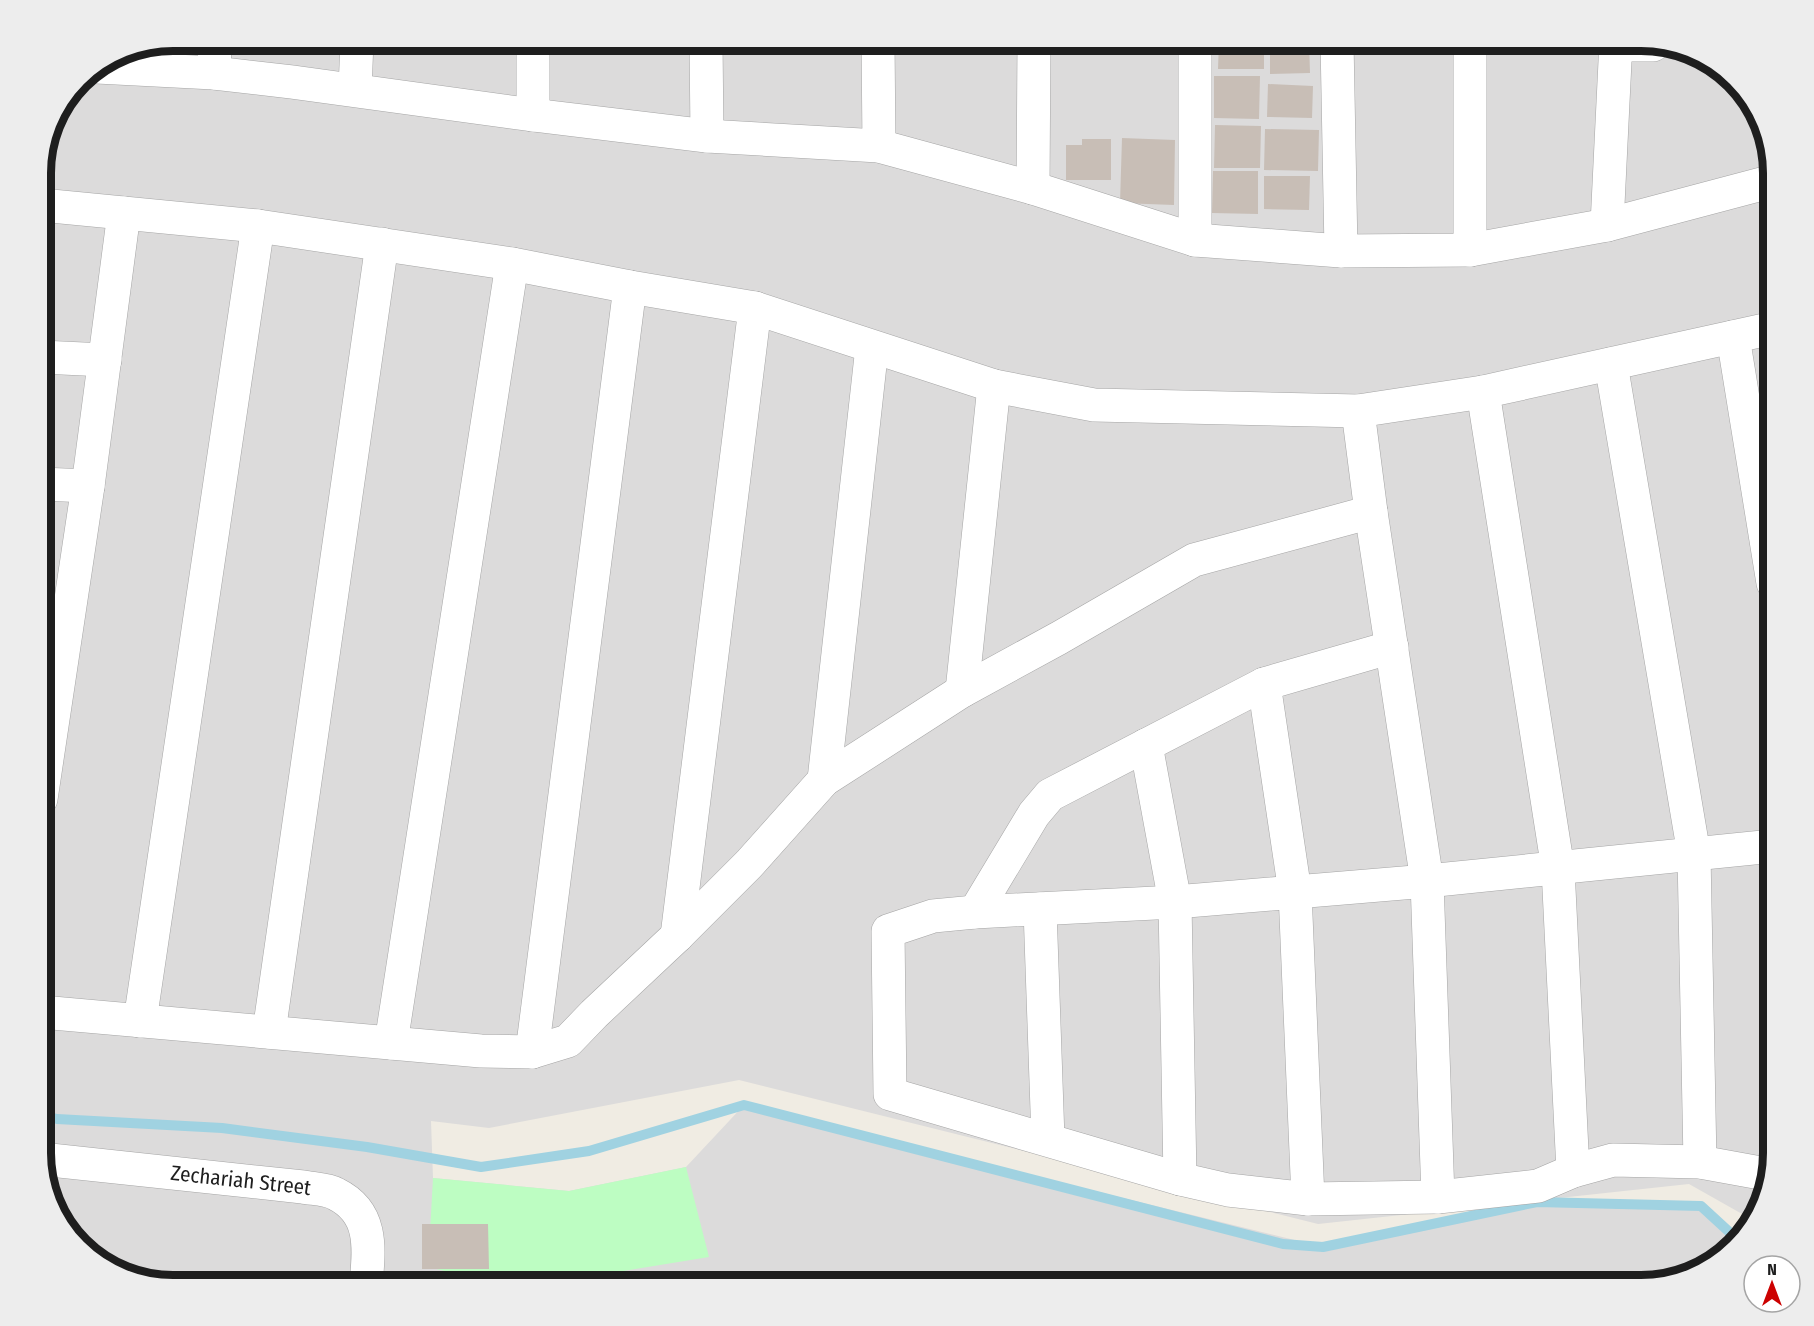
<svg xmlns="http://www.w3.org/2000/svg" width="1814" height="1326" viewBox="0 0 1814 1326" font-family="'Fira Sans Condensed',sans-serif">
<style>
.residential{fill:#dcdbdb}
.park{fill:#bdfdc2}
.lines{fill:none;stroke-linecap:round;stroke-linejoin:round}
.stream{stroke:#a0d2e1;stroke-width:10}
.building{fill:#c8beb6}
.minor-casing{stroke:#a5a5a5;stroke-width:34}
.minor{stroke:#fff;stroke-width:33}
.labels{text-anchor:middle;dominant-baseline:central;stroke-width:6;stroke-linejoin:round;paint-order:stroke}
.street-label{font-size:21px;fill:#1e1e1e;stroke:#fff}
.rim{fill:none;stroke:#1e1e1e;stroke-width:8}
</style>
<rect width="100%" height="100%" fill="#f0ece3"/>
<path class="residential" d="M173,41H1641L1721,68L1760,114L1773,173V1153L1751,1219L1689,1184L1318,1224L739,1080L489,1128L431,1121L433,1178L569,1191L686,1167L744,1105L1323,1247L1537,1202L1701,1206L1738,1240L1700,1272L1641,1285H173L93,1258L54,1212L41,1161V164L54,114L86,74L123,50Z"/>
<path class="park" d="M686,1167L709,1257L611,1273L504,1285L428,1267L433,1178L569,1191Z"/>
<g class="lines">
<path class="stream" d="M41,1115L57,1119L222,1128L367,1147L481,1167L589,1151L744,1105L1283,1244L1323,1247L1537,1202L1701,1206L1738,1240"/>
</g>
<path class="building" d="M1219,41H1264V69H1218Z
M1270,41H1309L1310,73L1270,74Z
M1214,76H1260L1259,119L1214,118Z
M1268,84L1313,86L1312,118L1267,117Z
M1215,125L1261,126L1260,168H1214Z
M1265,129L1319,130L1318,171L1264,170Z
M1122,138L1175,140L1174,205L1120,203Z
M1082,139H1111V180H1066V145H1082Z
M1213,171H1258V214L1212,213Z
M1264,176H1310L1309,210L1264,209Z
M422,1224H488L489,1269H422Z"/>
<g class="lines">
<g class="minor-casing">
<g id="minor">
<path d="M706,41L707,136"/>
<path d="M878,41L879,146"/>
<path d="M1195,41V240"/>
<path d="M1337,41L1341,251"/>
<path d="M1470,41V250"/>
<path d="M1616,45H1653"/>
<path d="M97,67L214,73L292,82L533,115L707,136L879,146L1033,188L1195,240L1341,251L1470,250L1607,225L1773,181"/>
<path d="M214,73L215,41"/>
<path d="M355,90L357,41"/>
<path d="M533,115V41"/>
<path d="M1033,188L1034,41"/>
<path d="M41,205L258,226L512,264L630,287L755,308L994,386L1094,405L1358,411L1483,392L1773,328"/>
<path d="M1607,225L1616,41"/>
<path d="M1733,337L1773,583"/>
<path d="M41,357L105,360"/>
<path d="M1611,364L1694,854L1700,1162"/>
<path d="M1483,392L1558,869L1573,1171"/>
<path d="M1358,411L1371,512L1427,881L1438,1197"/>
<path d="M41,484L88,486"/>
<path d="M1264,684L1295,892L1308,1199"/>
<path d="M962,691L994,386"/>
<path d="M1146,745L1175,902L1180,1179"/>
<path d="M824,780L872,347"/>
<path d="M41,799L88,486L124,213"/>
<path d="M1040,909L1048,1139"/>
<path d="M975,912L1034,814L1050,795L1264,684L1392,647"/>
<path d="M677,936L755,308"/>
<path d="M41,1012L481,1051L532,1052L568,1041L594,1014L677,936L749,864L824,780L962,691L1059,638L1194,560L1371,512"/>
<path d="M140,1021L258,226"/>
<path d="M269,1032L382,244"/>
<path d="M391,1043L512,264"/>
<path d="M532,1052L630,287"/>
<path id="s1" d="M41,1159L303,1187C313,1189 327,1189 336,1194C374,1213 369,1249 366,1285"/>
<path d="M1766,1174L1700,1162L1613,1160L1573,1171L1538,1186L1438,1197L1308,1199L1228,1190L1180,1179L890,1094L888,931L933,916L975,912L1175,902L1427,881L1773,846"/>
</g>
</g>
<use href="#minor" class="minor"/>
</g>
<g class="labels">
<g class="street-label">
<text stroke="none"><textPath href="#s1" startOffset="201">Zechariah Street</textPath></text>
</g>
</g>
<path d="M0 0H1814V1326H0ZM173 51H1641A122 122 0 0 1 1763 173V1153A122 122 0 0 1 1641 1275H173A122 122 0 0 1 51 1153V173A122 122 0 0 1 173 51Z" fill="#ededed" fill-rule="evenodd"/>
<path class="rim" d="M173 51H1641A122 122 0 0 1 1763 173V1153A122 122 0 0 1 1641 1275H173A122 122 0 0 1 51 1153V173A122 122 0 0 1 173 51Z"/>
<g transform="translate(1772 1284)"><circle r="28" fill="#ffffff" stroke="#a5a5a5" stroke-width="1.5"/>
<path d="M0-4.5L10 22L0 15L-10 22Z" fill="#cc0100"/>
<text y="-9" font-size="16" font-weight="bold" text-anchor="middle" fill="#1e1e1e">N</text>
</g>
</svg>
